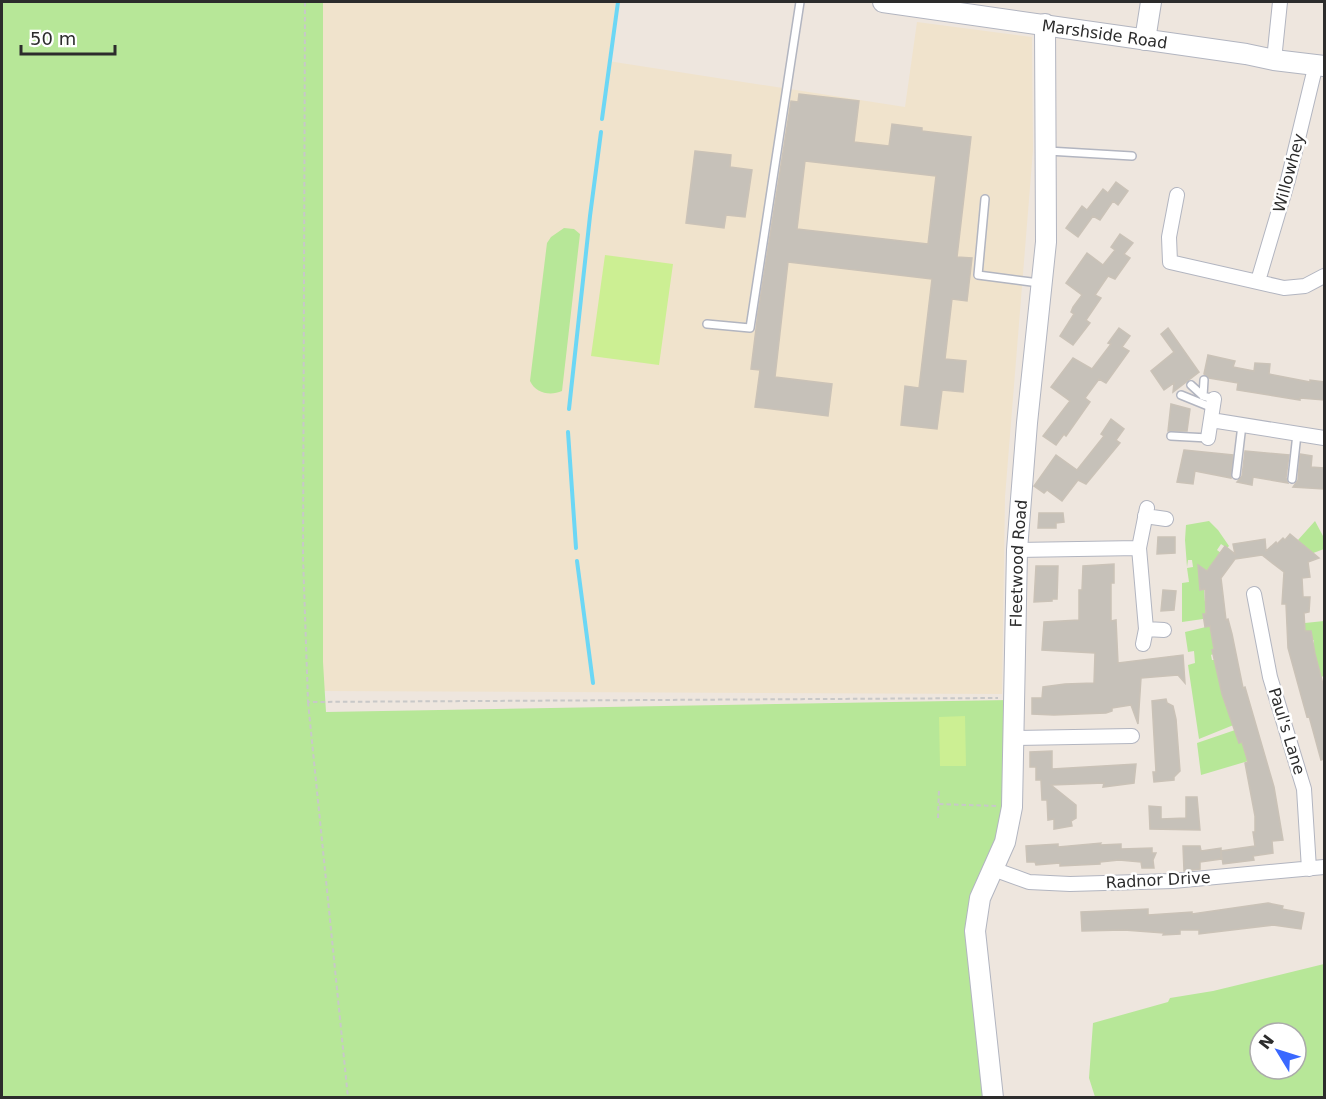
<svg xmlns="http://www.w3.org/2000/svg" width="1326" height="1099" viewBox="0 0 1326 1099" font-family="'DejaVu Sans',sans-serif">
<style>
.education{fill:#f0e3cc}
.green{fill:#b7e798;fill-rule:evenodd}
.pitch{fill:#ccef93}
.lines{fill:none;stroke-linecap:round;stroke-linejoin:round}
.stream{stroke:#6cd7f5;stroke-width:4}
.building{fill:#c6c1b9;stroke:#cac2b7;stroke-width:1.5;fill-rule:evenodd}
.lane-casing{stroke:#b2b5c0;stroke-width:10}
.street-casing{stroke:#b2b5c0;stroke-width:16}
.secondary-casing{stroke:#b2b5c0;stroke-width:22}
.path{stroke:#c8c8c8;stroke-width:2;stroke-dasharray:4.5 3;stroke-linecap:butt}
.lane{stroke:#fff;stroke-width:7}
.street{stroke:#fff;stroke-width:14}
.secondary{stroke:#fff;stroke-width:20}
.labels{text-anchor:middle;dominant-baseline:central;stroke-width:5;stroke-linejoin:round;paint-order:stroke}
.street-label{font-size:16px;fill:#2c2c2c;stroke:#fff}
</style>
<rect width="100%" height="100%" fill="#eee6de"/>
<path class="education" d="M323,2H616L608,61L905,107L917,22L1032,37L1033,150L1005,497L1002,694L323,691Z"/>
<path class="green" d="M2,2H323V662L326,712L1009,700L1006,805L997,842L975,896L986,1097L2,1098Z
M564,228L574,229L580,234L562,391C551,396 536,394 530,381L547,243L551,237Z
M1209,521L1218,530L1229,546L1227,548L1221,544L1217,550L1221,553L1200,584V590H1204L1206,614H1203V619L1182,622V583L1189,582L1187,568L1193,567L1192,560H1188L1187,567L1185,540L1186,525Z
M1315,521L1323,536L1324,549L1308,555L1309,561L1287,571L1303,545L1298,540Z
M1324,621V676L1321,677L1311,661L1314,640L1309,641L1312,637L1311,631H1305V623Z
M1210,626L1214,649L1212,650L1213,654L1211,655L1212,660H1214L1231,720L1236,724L1199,739L1188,665L1195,663L1194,651L1188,652L1185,632Z
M1238,729L1240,736L1237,737L1239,743L1242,742L1246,756L1255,759L1201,775L1197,743Z
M1324,964V1097H1095L1089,1078L1093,1023L1168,1002L1170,998L1213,991ZM1260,1033H1296V1069H1260Z"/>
<path class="pitch" d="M605,255L673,264L659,365L591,356Z
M965,716L966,766H940L939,717Z"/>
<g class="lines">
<path class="stream" d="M602,119L618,2
M569,409L590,216L601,132
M568,432L576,548
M577,561L593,683"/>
</g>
<path class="building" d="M799,94L859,101L854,142L889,146L892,124L922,128V131L971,137L957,257L972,258L967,301L952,299L945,359L966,361L963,392L942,390L937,429L901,425L905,386L919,388L932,279L788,262L775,377L832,384L828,416L755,407L760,370L751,369L758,313L791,101L798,102ZM805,161L936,176L928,244L797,229Z
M695,151L731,155L730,167L752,170L745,217L726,215L724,228L686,223Z
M1116,182L1128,191L1118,205L1113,201L1100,220L1093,216L1078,237L1066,228L1082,206L1087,210L1103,189L1108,193Z
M1120,234L1133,243L1124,254L1130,258L1115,279L1108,276L1095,295L1101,298L1086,320L1090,323L1073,345L1060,336L1074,314L1071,312L1073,307L1082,295L1066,283L1087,253L1103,265L1115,250L1111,247Z
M1119,328L1130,336L1122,347L1129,351L1106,383L1099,379L1085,398L1090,402L1066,436L1064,434L1056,445L1043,436L1070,401L1051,387L1073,358L1092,369L1111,344L1108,343Z
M1168,328L1199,372L1173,392L1174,383L1164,390L1151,371L1174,352L1161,334Z
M1208,355L1235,361L1233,367L1254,371L1255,363L1270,364L1269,374L1310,382V380L1324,382V400L1300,398V400L1237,390L1238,383L1209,378L1204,374Z
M1171,404L1190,409L1187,431H1168Z
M1111,419L1124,429L1116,440L1120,443L1086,484L1078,480L1062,501L1047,490L1044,493L1034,486L1056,455L1077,470L1104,436L1101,434Z
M1184,450L1233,455L1231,478L1195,471L1193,484L1177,482Z
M1245,451L1289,455L1286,478L1288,483L1253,477L1252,485L1237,482L1242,476Z
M1300,454L1312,456L1311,467L1324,468V489L1293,487L1298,480Z
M1039,513H1063L1064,522L1056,523V528H1038Z
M1290,534L1319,558L1308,562L1310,577L1302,578L1303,597H1310L1309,612L1304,613L1305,631H1311L1315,654L1324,688V759L1321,760L1309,716L1307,717L1288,648L1286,604H1282L1284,572L1262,555L1235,559L1221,578L1226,620L1228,619L1232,634L1243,688L1245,687L1274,787L1283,840L1272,841L1273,853L1253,856L1254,860L1223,864L1221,851L1255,846L1253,832H1255V816L1245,763L1248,762L1242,742L1239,743L1222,694L1212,650L1214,649L1210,626L1205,627L1203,614H1206L1205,589L1200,590L1198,565L1207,571L1225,546L1235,554L1233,544L1265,539L1266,551L1276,542L1277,544L1283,538L1285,540Z
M1158,537H1175V553L1157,554Z
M1114,564V583H1111V621L1116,620L1118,663L1183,655L1185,683L1178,675L1141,678L1138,724L1131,705L1112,708V711L1106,713L1054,715L1032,714V698H1042L1043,687L1065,684L1094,683L1095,653L1042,650L1044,622L1079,620V590H1082L1083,566Z
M1036,566H1058L1057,599H1052V601L1034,602Z
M1163,590L1176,591L1174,610L1161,611Z
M1166,699L1167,703L1173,706L1176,719L1180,771L1174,777V780L1154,782L1153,772H1156L1152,701Z
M1052,751V769L1136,764L1134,783L1103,787L1104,783L1051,785L1076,805V818L1071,821L1072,826L1054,829V819L1048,820L1047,800H1042L1041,780H1036V767H1030V752Z
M1186,797H1197L1200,830L1150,829L1149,806L1161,807V819L1186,818Z
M1101,843L1100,845L1121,844V849L1152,848V853H1156L1153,860L1154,868H1142L1141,862L1119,860L1100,862V864L1060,866V863L1036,865L1035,862H1027L1026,846L1058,844V847Z
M1183,846H1200L1201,851L1221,848V859L1200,862V869L1184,871Z
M1268,903L1283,906L1282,909L1304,913L1301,929L1273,925L1199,934V930H1180V934L1163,935L1164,933L1124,930L1082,931L1081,912L1148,909V915L1192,912V914Z"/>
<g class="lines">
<g class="lane-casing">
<path id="lane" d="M1048,151L1132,156
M985,199L978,275L1039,283
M707,324L750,328L800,2
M1191,385L1203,396L1214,399
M1181,395L1213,408
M1203,396L1204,380
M1171,436L1208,438
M1236,475L1242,425
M1292,479L1297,434"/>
</g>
<g class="street-casing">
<path id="street" d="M1274,60L1280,2
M1177,195L1169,237L1170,262L1284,288L1305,286L1324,276
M1258,281L1288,180L1316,64
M1211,420L1324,438
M1208,438L1214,399
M1145,516L1166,519
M1017,550L1139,548
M1254,594L1270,677L1304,789L1309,869
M1146,629L1164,630
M1143,644L1146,629L1139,548L1147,508
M1014,738L1132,736
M993,869L1029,882L1070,884L1173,881L1324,867"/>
</g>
<g class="secondary-casing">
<g id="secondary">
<path id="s1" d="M883,2L1246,54L1274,60L1324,66"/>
<path d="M1145,40L1151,2"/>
<path id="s2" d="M993,1098L975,931L980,898L1005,842L1012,807L1017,550L1027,423L1046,242L1045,24"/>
</g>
</g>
<path class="path" d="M305,2L303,557L308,702L998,698
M308,702L348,1098
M939,804L997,806
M938,818L939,789"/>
<use href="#lane" class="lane"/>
<use href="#street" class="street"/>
<use href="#secondary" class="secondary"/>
</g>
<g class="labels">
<g class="street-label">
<text stroke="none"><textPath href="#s1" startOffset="224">Marshside Road</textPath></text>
<text transform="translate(1289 173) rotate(-75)">Willowhey</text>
<text stroke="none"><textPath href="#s2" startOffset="542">Fleetwood Road</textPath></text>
<text transform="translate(1287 731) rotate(73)">Paul's Lane</text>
<text transform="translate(1158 880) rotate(-3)">Radnor Drive</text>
</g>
</g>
<rect width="1326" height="1099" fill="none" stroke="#2c2c2c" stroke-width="6"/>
<g transform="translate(1278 1051) rotate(308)"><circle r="28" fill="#ffffff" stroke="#ababab" stroke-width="1.5"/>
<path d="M0-4.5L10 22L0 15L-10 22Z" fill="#3a68ff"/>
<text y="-9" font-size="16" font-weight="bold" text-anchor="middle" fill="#2c2c2c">N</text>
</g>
<path d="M21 45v9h94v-9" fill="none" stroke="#2c2c2c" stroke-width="3"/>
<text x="30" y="45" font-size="18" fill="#2c2c2c" stroke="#ffffff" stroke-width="4.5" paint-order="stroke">50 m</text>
</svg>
